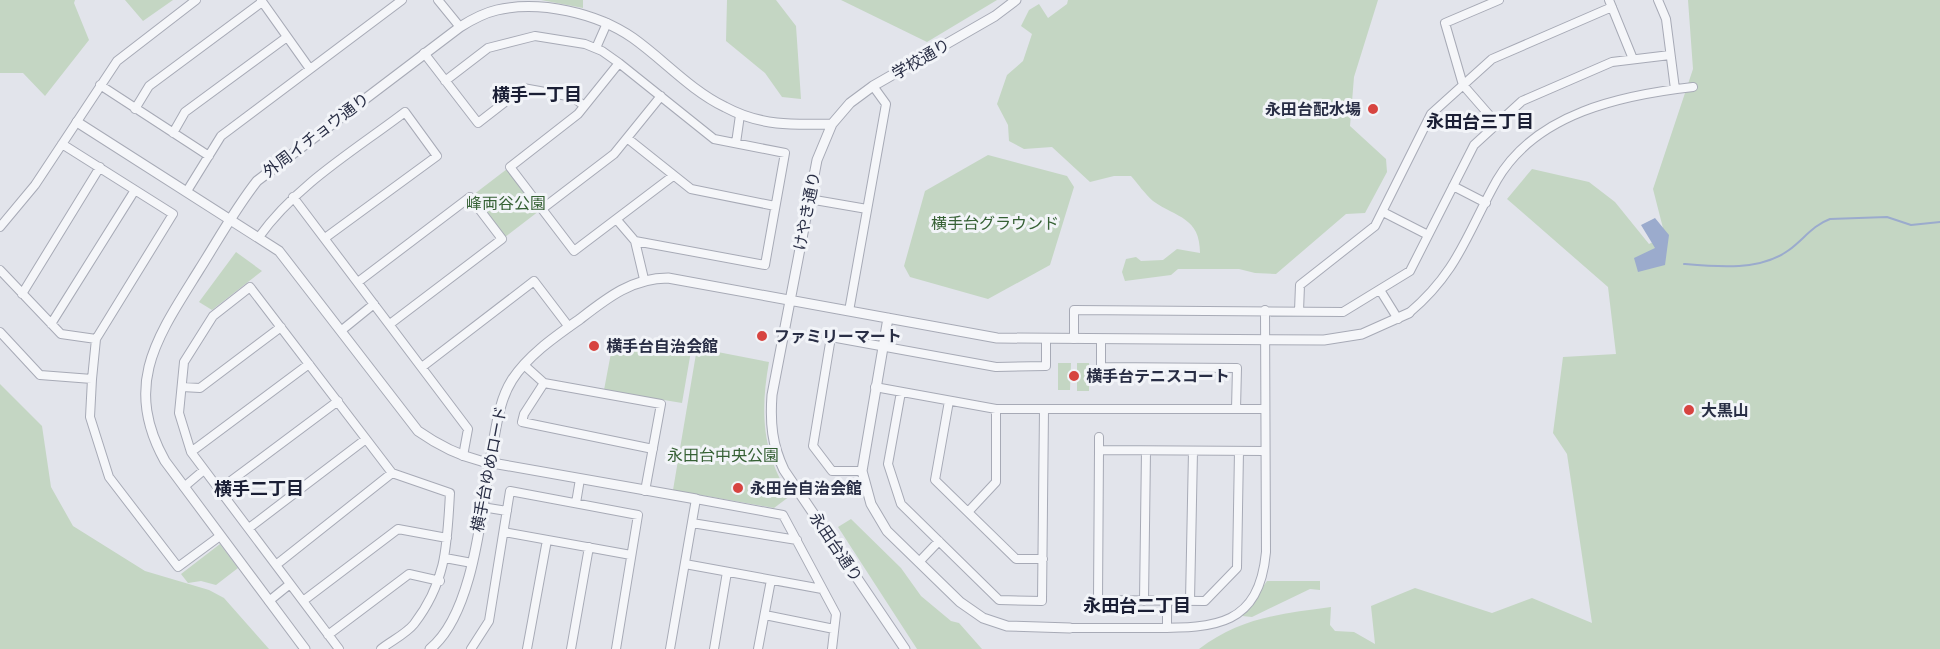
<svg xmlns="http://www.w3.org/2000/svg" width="1940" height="649" viewBox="0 0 1940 649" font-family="'Fira Sans','Noto Sans JP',sans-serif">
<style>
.green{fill:#c4d6c3}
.water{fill:#9babcd}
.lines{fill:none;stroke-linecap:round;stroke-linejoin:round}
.stream{stroke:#9babcd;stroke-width:2}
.minor-casing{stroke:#a7aab6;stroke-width:10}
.tertiary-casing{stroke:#a7aab6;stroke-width:11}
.minor{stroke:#f5f6f9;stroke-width:8}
.tertiary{stroke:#f5f6f9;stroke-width:9}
.poi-dot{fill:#d74440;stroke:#f2f4f8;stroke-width:2}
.labels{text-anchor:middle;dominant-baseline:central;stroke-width:6;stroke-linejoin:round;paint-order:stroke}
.street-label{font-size:16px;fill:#292e45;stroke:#f2f4f8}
.poi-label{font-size:16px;font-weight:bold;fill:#292e45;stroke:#f2f4f8;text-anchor:start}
.park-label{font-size:16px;fill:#366135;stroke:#f2f4f8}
.neighbourhood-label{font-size:18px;font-weight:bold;fill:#1b1f35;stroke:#f2f4f8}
</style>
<rect width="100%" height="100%" fill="#e2e4eb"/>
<path class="green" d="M0,0H75L74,3L89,40L45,96L23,73H0Z
M125,0H173L143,21Z
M541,0H583V8Z
M727,0H776L796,26L801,99L782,97L765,73L726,41Z
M841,0H997L927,42Z
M1068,0H1378L1354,77L1350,126L1386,159L1387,172L1365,213L1346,214L1276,274L1255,273L1239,269H1178L1171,275L1125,281L1122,272L1126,259L1136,257L1141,261L1163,260L1177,249L1200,253C1200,217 1177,218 1153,201C1145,194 1138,184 1131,176H1114L1090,182L1052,147L1024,149L1009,141L1008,125L997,104L1007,75L1023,61L1032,34L1021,26L1029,10L1039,4L1048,18L1067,4Z
M1688,0H1940V649H1199C1241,617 1281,614 1331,607L1330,625L1335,631L1354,632L1375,644L1371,606L1415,588L1492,613L1532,598L1592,623L1567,454L1553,433L1563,357L1616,354L1608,287L1507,199L1532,169L1589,182L1615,202L1649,244L1665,236L1653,189L1693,69Z
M988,155L1067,176L1074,187L1050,265L988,299L910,277L904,266L925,191Z
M507,169L539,211L505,237L473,195Z
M236,252L262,271L212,310L199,302Z
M614,337L691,351L682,403L604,390Z
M697,348L769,362C760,412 762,453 790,496L774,508L673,490Z
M1058,363H1071L1070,390H1058Z
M1077,363H1089V391H1077Z
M0,384L42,426L51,487L73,526L145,571L209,590L224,598L269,649H0Z
M851,519L901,568L921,596L951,621L959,623L982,649H917L838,527Z
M220,544L238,568L216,585L201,581L188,583L181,574Z
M1267,581H1320V590L1310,589L1252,617L1242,616Z"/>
<path class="water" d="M1655,218L1669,235L1665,265L1638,272L1634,258L1655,248L1641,225Z"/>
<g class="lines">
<path class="stream" d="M1684,264C1718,267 1760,271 1789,250C1803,240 1813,225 1830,219L1887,217L1911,225L1940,222"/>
<g class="minor-casing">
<path id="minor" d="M261,0L310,69
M438,0L460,27
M1609,0L1633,59
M1658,0L1666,19L1675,89
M596,48L607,23
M424,53L478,123L523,88L573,97L584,106
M619,63L578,114L510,167L574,251L673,176
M445,81L488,48L535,36L585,44L602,51L619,63L714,139L785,153L765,265L635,241
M100,85L209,156
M135,109L149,86L262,2
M1497,124L1463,85L1445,23L1499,0
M173,133L185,112L287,37
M627,138L691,189L775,206
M736,143L740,115
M1453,186L1486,203
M187,191L221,136L402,0
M293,197L468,429L463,456
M809,199L867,209
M542,209L614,154L661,96
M1383,212L1428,235
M617,220L635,241L644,279
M0,227L35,185L117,61L196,0
M259,237C296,185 355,150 405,112L437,156L325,238
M0,270L61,334L96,339
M358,282L470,197L502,239L390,324
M1380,290L1398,319
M22,294L100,167
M849,311L886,104L873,86
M1299,311L1300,285L1375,226L1431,114L1492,59L1612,7
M1409,313C1458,272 1467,233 1497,180C1536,113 1622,95 1693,87
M51,324L135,190
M342,330L374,304
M0,332L40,375L92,379L96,339L173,214L62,144
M1074,339V310L1343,312L1410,271L1474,145L1522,101L1612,62L1670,55
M1101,339V367L1237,368L1236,409
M524,365L544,383L661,404L645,491
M422,367L534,281L569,327
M92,379L90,417L109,477L178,567L220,536
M544,383L524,414L522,422L653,449
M182,387L200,388L281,327
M875,387L996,409H1265
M901,392L888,464L901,504L999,600L1042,601L1044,409
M949,401L935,480L1016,559H1043
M1099,437V450
M1239,451L1237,568L1205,601L1098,600L1099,450L1265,451
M191,452L309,364
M862,471H832L813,446L831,337L996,367L1046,366V340
M184,487L204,470
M220,489L338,401
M576,503L580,479
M482,507L507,511
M968,512L996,482V409
M692,523L797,540
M249,528L366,439
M504,532L631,555
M445,558L472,563
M919,562L939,541
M685,564L822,589
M276,565L392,473
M269,601L290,584
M303,601L398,529L447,538
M1144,601L1146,451
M1190,601L1193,451
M765,615L834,629
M1070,628C1098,628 1126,628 1153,628C1216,628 1259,626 1266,552L1265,310
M1167,628V602
M328,635L409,574L440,581
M339,649L191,452L179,413L184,362L213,316L250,287L392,473L450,493C447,544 447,581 414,624C406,634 391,641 381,649
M471,649L489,621L510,491L638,515L616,649
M527,649L547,540
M571,649L589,547
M670,649L696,499L783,515L836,614L832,649
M714,649L727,572
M758,649L771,580"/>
</g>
<g class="tertiary-casing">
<path id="tertiary" d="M77,122L279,251L418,431C438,445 457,455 481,461L696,499
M888,318L862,471L871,504L887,531L960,602L983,618L1007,626L1070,628
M305,649L165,461C122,384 158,336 199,270C218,240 235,209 257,181L460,27C471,20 484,13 497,10C540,0 597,13 633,38C664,60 690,90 725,107C760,126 793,125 832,124
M430,649C476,612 482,501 493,444C497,422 500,399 512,380C528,355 556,336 580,319C607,298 632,278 668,278L997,338L1324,340L1362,334L1409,313
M905,649L784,470C772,445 770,423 772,395L817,160L832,124L850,103L873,86L995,16L1016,0"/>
</g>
<use href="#minor" class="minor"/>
<use href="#tertiary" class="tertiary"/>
</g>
<g class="poi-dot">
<circle cx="1373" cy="109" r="6"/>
<circle cx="762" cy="336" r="6"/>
<circle cx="594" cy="346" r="6"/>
<circle cx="1074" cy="376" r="6"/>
<circle cx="1689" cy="410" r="6"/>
<circle cx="738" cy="488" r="6"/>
</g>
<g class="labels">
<g class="street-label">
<text transform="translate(921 59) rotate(-30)">学校通り</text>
<text transform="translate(316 135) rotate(-37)">外周イチョウ通り</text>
<text transform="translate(807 211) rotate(-79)">けやき通り</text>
<text transform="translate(489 469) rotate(-79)">横手台ゆめロード</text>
<text transform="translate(836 547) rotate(56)">永田台通り</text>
</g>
<g class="poi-label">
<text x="1361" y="109" text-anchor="end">永田台配水場</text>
<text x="774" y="336">ファミリーマート</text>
<text x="606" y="346">横手台自治会館</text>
<text x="1086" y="376">横手台テニスコート</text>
<text x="1701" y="410">大黒山</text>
<text x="750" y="488">永田台自治会館</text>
</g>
<g class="park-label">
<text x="506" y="203">峰両谷公園</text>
<text x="995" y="223">横手台グラウンド</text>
<text x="723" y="455">永田台中央公園</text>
</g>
<g class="neighbourhood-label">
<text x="537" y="95">横手一丁目</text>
<text x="1480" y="122">永田台三丁目</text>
<text x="259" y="489">横手二丁目</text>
<text x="1137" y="606">永田台二丁目</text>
</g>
</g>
</svg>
